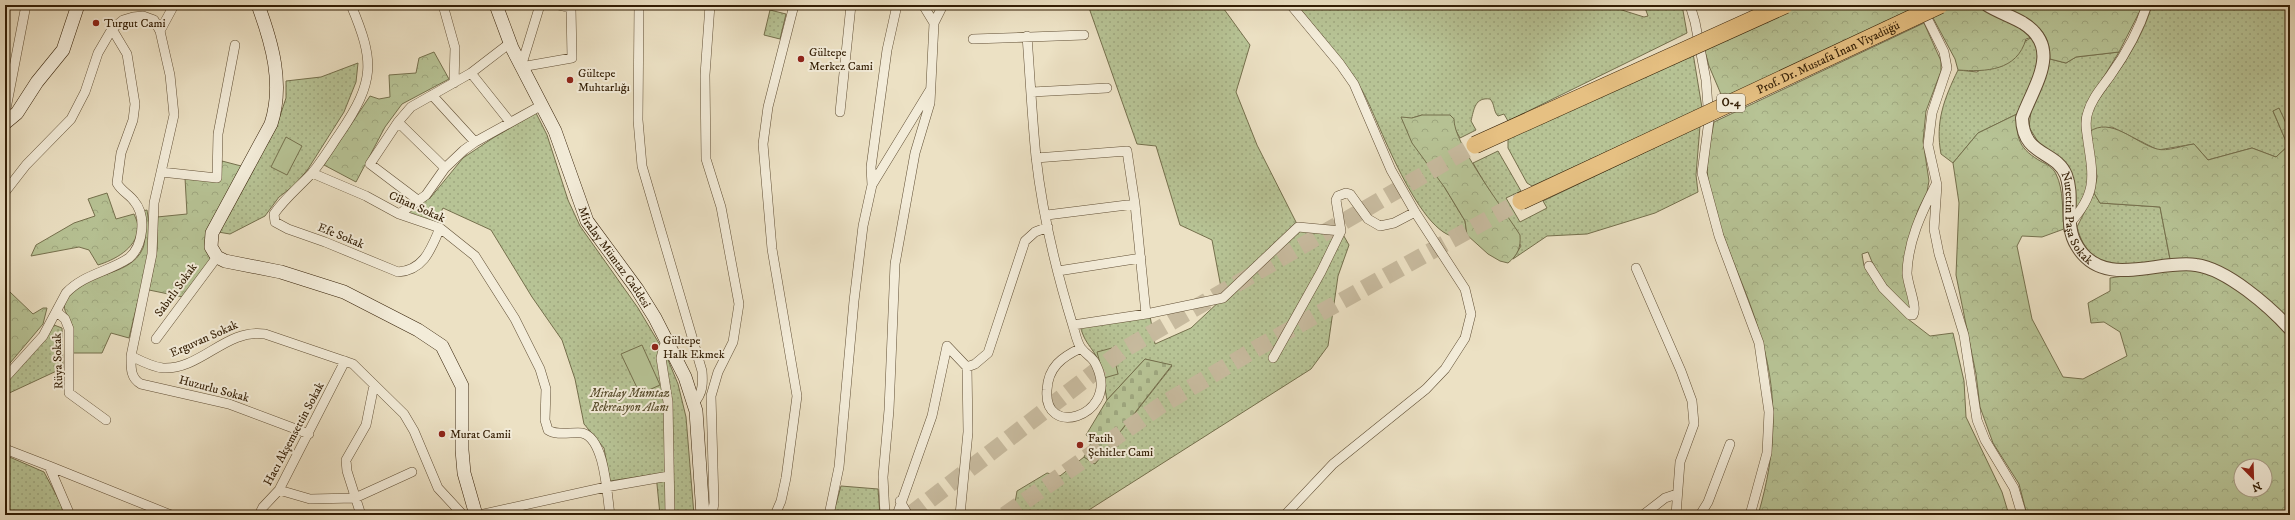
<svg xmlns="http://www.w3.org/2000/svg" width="2295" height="520" viewBox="0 0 2295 520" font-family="'IM FELL DW Pica',serif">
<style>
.grass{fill:url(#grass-dots);stroke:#75704d}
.forest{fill:url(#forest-crowns);stroke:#75704d;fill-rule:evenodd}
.cemetery{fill:url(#cemetery-stones);stroke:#75704d}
.pitch{fill:#b7c395;stroke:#75704d}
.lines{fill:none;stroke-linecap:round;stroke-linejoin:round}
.motorway-tunnel{stroke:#c7ba9e;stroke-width:17;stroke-dasharray:17 8;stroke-linecap:butt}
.minor-casing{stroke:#614f35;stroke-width:10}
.tertiary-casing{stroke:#614f35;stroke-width:14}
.secondary-casing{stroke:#331e05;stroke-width:14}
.minor{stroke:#f3ecd9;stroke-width:9}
.tertiary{stroke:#f3ecd9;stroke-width:12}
.secondary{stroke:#f3ecd9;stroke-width:13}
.motorway-bridge-casing{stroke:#331e05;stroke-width:18;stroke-linecap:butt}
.motorway-bridge{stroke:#e6c082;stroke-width:17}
.poi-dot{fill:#8f2418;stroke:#f3ecd9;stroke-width:1.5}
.labels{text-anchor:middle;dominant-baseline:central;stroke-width:4;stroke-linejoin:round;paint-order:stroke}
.shield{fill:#f3ecd9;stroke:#6d5c45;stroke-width:1}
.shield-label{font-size:11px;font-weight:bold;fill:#331e05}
.poi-label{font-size:12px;fill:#331e05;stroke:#f3ecd9;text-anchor:start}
.street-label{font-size:12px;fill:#331e05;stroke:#f3ecd9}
.park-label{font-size:12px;font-style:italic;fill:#5b5030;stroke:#f3ecd9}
</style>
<defs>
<pattern id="grass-dots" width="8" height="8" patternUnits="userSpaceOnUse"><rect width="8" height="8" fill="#b7c395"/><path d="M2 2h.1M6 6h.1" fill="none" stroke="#9ea77f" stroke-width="1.8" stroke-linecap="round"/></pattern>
<pattern id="forest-crowns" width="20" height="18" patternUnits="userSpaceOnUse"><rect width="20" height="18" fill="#b7c395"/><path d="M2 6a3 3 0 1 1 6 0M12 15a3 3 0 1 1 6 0" fill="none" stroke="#9ea77f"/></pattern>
<pattern id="cemetery-stones" width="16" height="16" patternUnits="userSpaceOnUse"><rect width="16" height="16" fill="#b7c395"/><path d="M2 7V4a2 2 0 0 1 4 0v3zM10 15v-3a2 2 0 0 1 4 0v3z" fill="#9ea77f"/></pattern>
</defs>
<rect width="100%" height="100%" fill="#ece1c4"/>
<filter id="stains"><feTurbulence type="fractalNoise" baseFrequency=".005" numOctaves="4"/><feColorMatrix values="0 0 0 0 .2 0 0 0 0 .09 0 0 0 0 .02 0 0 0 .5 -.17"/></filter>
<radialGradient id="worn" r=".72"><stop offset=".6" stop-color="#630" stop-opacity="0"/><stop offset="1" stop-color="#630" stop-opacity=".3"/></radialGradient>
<path class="grass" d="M1088,5H1221L1250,45L1236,92L1257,145L1298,226L1341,231L1349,245L1338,276L1328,346L1311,369L1081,515H1013L1017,491L1047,473L1060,476L1084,457L1095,464L1172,366L1145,359L1107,400C1104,385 1102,363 1093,351C1086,341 1084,339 1080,326L1150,316L1155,344L1191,328L1223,298L1212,240L1180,225L1156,146L1137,144Z
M1297,5H1606L1644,17L1648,16L1644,5H1682L1687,33L1508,121L1504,114L1498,116C1493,111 1495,104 1490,99C1475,97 1474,109 1471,121L1476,130L1460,138L1454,127L1422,115L1412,118L1445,188L1465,221L1467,235C1425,256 1378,118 1363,92C1344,61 1320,33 1297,5Z
M2152,5H2290V132L2279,109L2273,111L2288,146L2276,157L2252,148L2208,160L2194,144L2158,150L2112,127L2089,132L2091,115L2095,105C2117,73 2141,43 2152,5Z
M770,10L786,14L780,39L764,35Z
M2032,37L2037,43L2040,61L2017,114L1978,133L1953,163L1941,154C1935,122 1944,99 1958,70L1977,72Z
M2119,52L2085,107L2083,120L2090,175L2087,189L2076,211L2074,186L2040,145L2029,127L2031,111L2050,59L2066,63L2076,57Z
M1693,53L1702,108L1532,186L1527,183L1508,148V140L1511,137Z
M358,63L356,82L344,112L308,169L296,184L279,197L265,216L230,234L218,232L276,128L286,98V81L321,77Z
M536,113L547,135L568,200L580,226L638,308L666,355L678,384L686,417L694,515H660L656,474L610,481L604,448L584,424L575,379L562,340L532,297L491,230L443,208L436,222L408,213L431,197L463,158L493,138Z
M1700,126L1696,175L1698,192L1655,213L1587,234L1547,236L1513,259L1521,246L1473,163L1498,151L1521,191L1506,198L1520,222L1547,208L1543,201Z
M2094,193L2100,203L2160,207L2170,259C2130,264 2090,276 2077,227Z
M54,325L62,328L63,368L5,395V382L39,346Z
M5,455L44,472L61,504L64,515H5Z
M841,486L878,489L880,515H833Z"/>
<path class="forest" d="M1800,5H1915L1916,7L1723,99L1709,66L1704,48Z
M1958,5H1974L2012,23L2032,37L2026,39C2017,71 1986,72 1958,70L1955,59L1932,16Z
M1999,5H2143L2119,52L2076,57L2066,63L2050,59C2050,24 2026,18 1999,5Z
M1924,23L1941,61V71L1926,111L1923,141L1929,181L1927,192L1918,210L1906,248L1910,309C1891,292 1877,277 1868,252L1862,254L1864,266L1874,281L1908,319L1930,336L1953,333L1964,381L1966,417L2002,492L2009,515H1758C1777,451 1779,391 1758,328C1743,278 1716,231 1708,179C1705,160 1711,140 1714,122Z
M434,52L449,79L402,104L385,127L356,182L324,165L370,96L379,99L390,97L389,75L416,73L419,58Z
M2279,108L2290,132V323L2195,259H2170L2160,207L2100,203L2094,193L2097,177L2089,132C2111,116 2135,143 2157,149C2167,152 2184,145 2194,144L2208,160L2252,148L2276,157L2288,146L2273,111Z
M2017,114C2016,139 2019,149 2042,162C2047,164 2053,168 2056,174C2064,190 2062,211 2064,229L2042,237L2022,236L2017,246L2032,319L2063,377L2083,379L2127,356L2120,332L2104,322L2091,323L2088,303L2110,291V278C2133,275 2171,266 2193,270C2233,277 2263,311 2290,338V515H2027L2019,484L1993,443L1980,407L1976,374L1956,275L1959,203L1953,163L1978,133ZM2241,466H2265V490H2241Z
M1422,115H1450L1454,119C1453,143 1505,211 1520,235C1521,247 1518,255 1508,263L1500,261L1488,254L1467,235L1465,221L1445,188L1412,143L1401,117L1412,118Z
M222,161L245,167L210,233L213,257L183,297L149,290L157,250V217L187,214L185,178L219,181Z
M107,193L116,219L134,214C136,219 139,225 138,229C136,249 114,260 98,265L89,250L79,247L31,256L36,245L74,223L95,216L88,199Z
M147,210L151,237L150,250L129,338L111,333L102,353H73C73,344 74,334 72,325C70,317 62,311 65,303C77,270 130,280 143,248C147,237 144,222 143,211Z
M10,292L33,314L43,308H47L43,324L5,369V297Z"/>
<path class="cemetery" d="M1145,359L1172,365L1095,464L1084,457L1093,439L1086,435L1107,400Z"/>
<path class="pitch" d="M286,137L302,146L287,175L271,167Z
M642,345L660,385L640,394L621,354Z
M1112,348L1118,374L1104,378L1097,352Z"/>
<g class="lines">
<path class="motorway-tunnel" d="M910,515L1123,350L1475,145
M1005,515L1160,406L1259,347L1521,201"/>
<g class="minor-casing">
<path id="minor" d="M351,5C375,62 375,81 340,133C331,146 322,161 312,173C299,187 284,199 274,214L275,222L288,229L325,242L398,272C424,270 431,249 440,228
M443,5L455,48L454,83
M540,5L521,67L572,58L571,8L558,5
M639,5L638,120L642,166L702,371C703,383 703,393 694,403
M710,5L705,75L706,159L721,207L739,304L733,342L718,372L711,396L714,503L712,515
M923,5L934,23
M1690,5L1695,22L1706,80L1709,120L1702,173L1719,236L1759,343L1769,412L1767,453L1750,515
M1923,10L1944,52L1947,68L1932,113L1928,145L1937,185L1934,229L1939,254L1964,335L1977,420L1985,440L2014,488L2022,515
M160,31L174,5
M1027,36C1030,76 1032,116 1036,157C1042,211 1057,274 1073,326C1075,332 1077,343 1081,348C1090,359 1093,355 1099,372C1114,417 1043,438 1047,390C1048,367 1062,357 1081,348
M973,39L1084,35
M471,73L510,122
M1032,92L1107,88
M432,95L475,142
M840,112L851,5
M5,114L26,5
M398,122L445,168
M1036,158L1127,151L1135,204L1146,314
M161,172L217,178L218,134L235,45
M312,173L366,196L399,214L440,228L475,256L515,319L540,369L546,389L545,420L548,430C557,436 571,432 582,433C605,438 607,495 610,515
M872,185L871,167L887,50L897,5
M5,192L26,165L71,119L85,92L98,53L112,29L123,20L133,17L143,16L154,20L160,31L170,75L174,115L154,203L152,254L131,356C131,367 130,378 141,384L229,404L309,434
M419,201L370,164L398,122L411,107L471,73L510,43
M399,214L426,195L445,168L464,150L475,142L542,105
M1047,215L1135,204
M2069,224C2096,195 2094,179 2088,142C2087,132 2084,122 2088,112C2092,98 2102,87 2110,76C2125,55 2139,30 2147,5
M1869,266L1883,288L1910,315H1913C1918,308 1907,283 1907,273C1908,241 1921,214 1935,186
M1636,268L1681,371L1692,401L1694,424L1680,462L1676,515
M1058,271L1141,258
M57,312L65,319L69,329V393L106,420
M1073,325L1146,314L1223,298L1298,227L1341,231
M156,339L217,257
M668,343L664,346L661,358L668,402L670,515
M947,346L967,367L975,364L988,353L1025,241L1035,232L1048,227
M131,356C141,361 152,367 163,368C201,370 226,328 265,334L353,364L404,414L414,431L438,488L463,515
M1273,358L1321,272L1341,231L1336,200L1338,196L1346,193L1350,194L1368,219L1380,226L1394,223L1415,212
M5,378L43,336L66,293C84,274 108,272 129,258C143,246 147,216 134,201C129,194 121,191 117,183L121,153L133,120L135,104L127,54L112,29
M5,449L49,466L70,515
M49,466L171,515
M279,490L310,499L355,498L412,472
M900,501L908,515
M259,515L263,507L279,490L345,361
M361,515L347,471L346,460L366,425L374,385
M479,515L606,487L669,476
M775,515L781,501L786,478L797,396L772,249L763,144L768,107L794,5
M829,515L839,467L854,301L863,226L872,185L930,90
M885,515L883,477L889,410L895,264L915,153L930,103L934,23L943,5
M897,515L932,416L947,346
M960,515L968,432L967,367
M1285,515L1333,464L1426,389L1445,369L1465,338L1471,314L1465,289L1415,212L1391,170L1354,84L1340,64L1291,5
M1643,515L1665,498L1677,494
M1700,515L1708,502L1730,444"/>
</g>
<g class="tertiary-casing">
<g id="tertiary">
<path id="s1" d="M1987,5C1998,12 2011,16 2023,23C2063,48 2034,85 2022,118C2023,157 2056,150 2066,175C2075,198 2063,224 2077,246C2103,290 2158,259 2196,265C2227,269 2270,307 2290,329"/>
</g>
</g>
<g class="secondary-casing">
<g id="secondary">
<path d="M258,5C272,43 284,84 271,124L212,233L211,247L217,257L225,261L281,272L344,292L418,330L442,346L462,386V450L464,473L476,515"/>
<path id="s2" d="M496,5L512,48L555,131L587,221L637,289L655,318L685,377L696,411L703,515"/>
<path d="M5,123L17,113L37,82L63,50L78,5"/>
</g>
</g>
<use href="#minor" class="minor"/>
<use href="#tertiary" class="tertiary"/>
<use href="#secondary" class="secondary"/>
<g class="motorway-bridge-casing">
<g id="motorway-bridge">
<path d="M1475,145L1785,5"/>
<path id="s3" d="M1521,201L1940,5"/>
</g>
</g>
<use href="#motorway-bridge" class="motorway-bridge"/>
</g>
<g class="poi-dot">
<circle cx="96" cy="23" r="4"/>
<circle cx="801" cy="59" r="4"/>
<circle cx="570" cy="80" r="4"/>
<circle cx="655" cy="347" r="4"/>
<circle cx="442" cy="434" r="4"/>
<circle cx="1080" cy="445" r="4"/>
</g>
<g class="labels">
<rect class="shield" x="1717" y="94" width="28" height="18" rx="3"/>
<g class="shield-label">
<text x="1731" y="103">O-4</text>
</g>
<g class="poi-label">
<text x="104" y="23">Turgut Cami</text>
<text x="809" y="52">Gültepe<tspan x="809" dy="14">Merkez Cami</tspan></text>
<text x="578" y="73">Gültepe<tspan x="578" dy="14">Muhtarlığı</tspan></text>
<text x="663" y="340">Gültepe<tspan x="663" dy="14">Halk Ekmek</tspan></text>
<text x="450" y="434">Murat Camii</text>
<text x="1088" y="438">Fatih<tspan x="1088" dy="14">Şehitler Cami</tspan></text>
</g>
<g class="street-label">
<text stroke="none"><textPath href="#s3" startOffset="339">Prof. Dr. Mustafa İnan Viyadüğü</textPath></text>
<text transform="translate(417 207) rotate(24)">Cihan Sokak</text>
<text stroke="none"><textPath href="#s1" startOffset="268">Nurettin Paşa Sokak</textPath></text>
<text transform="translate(341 236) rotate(22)">Efe Sokak</text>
<text stroke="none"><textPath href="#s2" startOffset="280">Miralay Mümtaz Caddesi</textPath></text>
<text transform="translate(176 290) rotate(-54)">Sabırlı Sokak</text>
<text transform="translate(204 339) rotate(-24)">Erguvan Sokak</text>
<text transform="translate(58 361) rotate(-92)">Rüya Sokak</text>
<text transform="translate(214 389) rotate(15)">Huzurlu Sokak</text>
<text transform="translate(294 434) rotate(-62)">Hacı Akşemsettin Sokak</text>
</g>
<g class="park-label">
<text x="630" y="393">Miralay Mümtaz<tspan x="630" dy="14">Rekreasyon Alanı</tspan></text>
</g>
</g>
<rect width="2295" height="520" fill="none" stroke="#ece1c4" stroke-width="20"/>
<rect x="6" y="6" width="2283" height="508" fill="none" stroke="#331e05" stroke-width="2"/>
<rect x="10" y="10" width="2275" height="500" fill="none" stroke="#331e05"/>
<g transform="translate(2253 478) rotate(157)"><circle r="19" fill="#f3ecd9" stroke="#a69a84"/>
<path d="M0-3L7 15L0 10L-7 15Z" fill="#8f2418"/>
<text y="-6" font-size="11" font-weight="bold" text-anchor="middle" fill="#331e05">N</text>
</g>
<rect width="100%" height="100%" filter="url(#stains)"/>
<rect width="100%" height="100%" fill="url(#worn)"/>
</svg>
